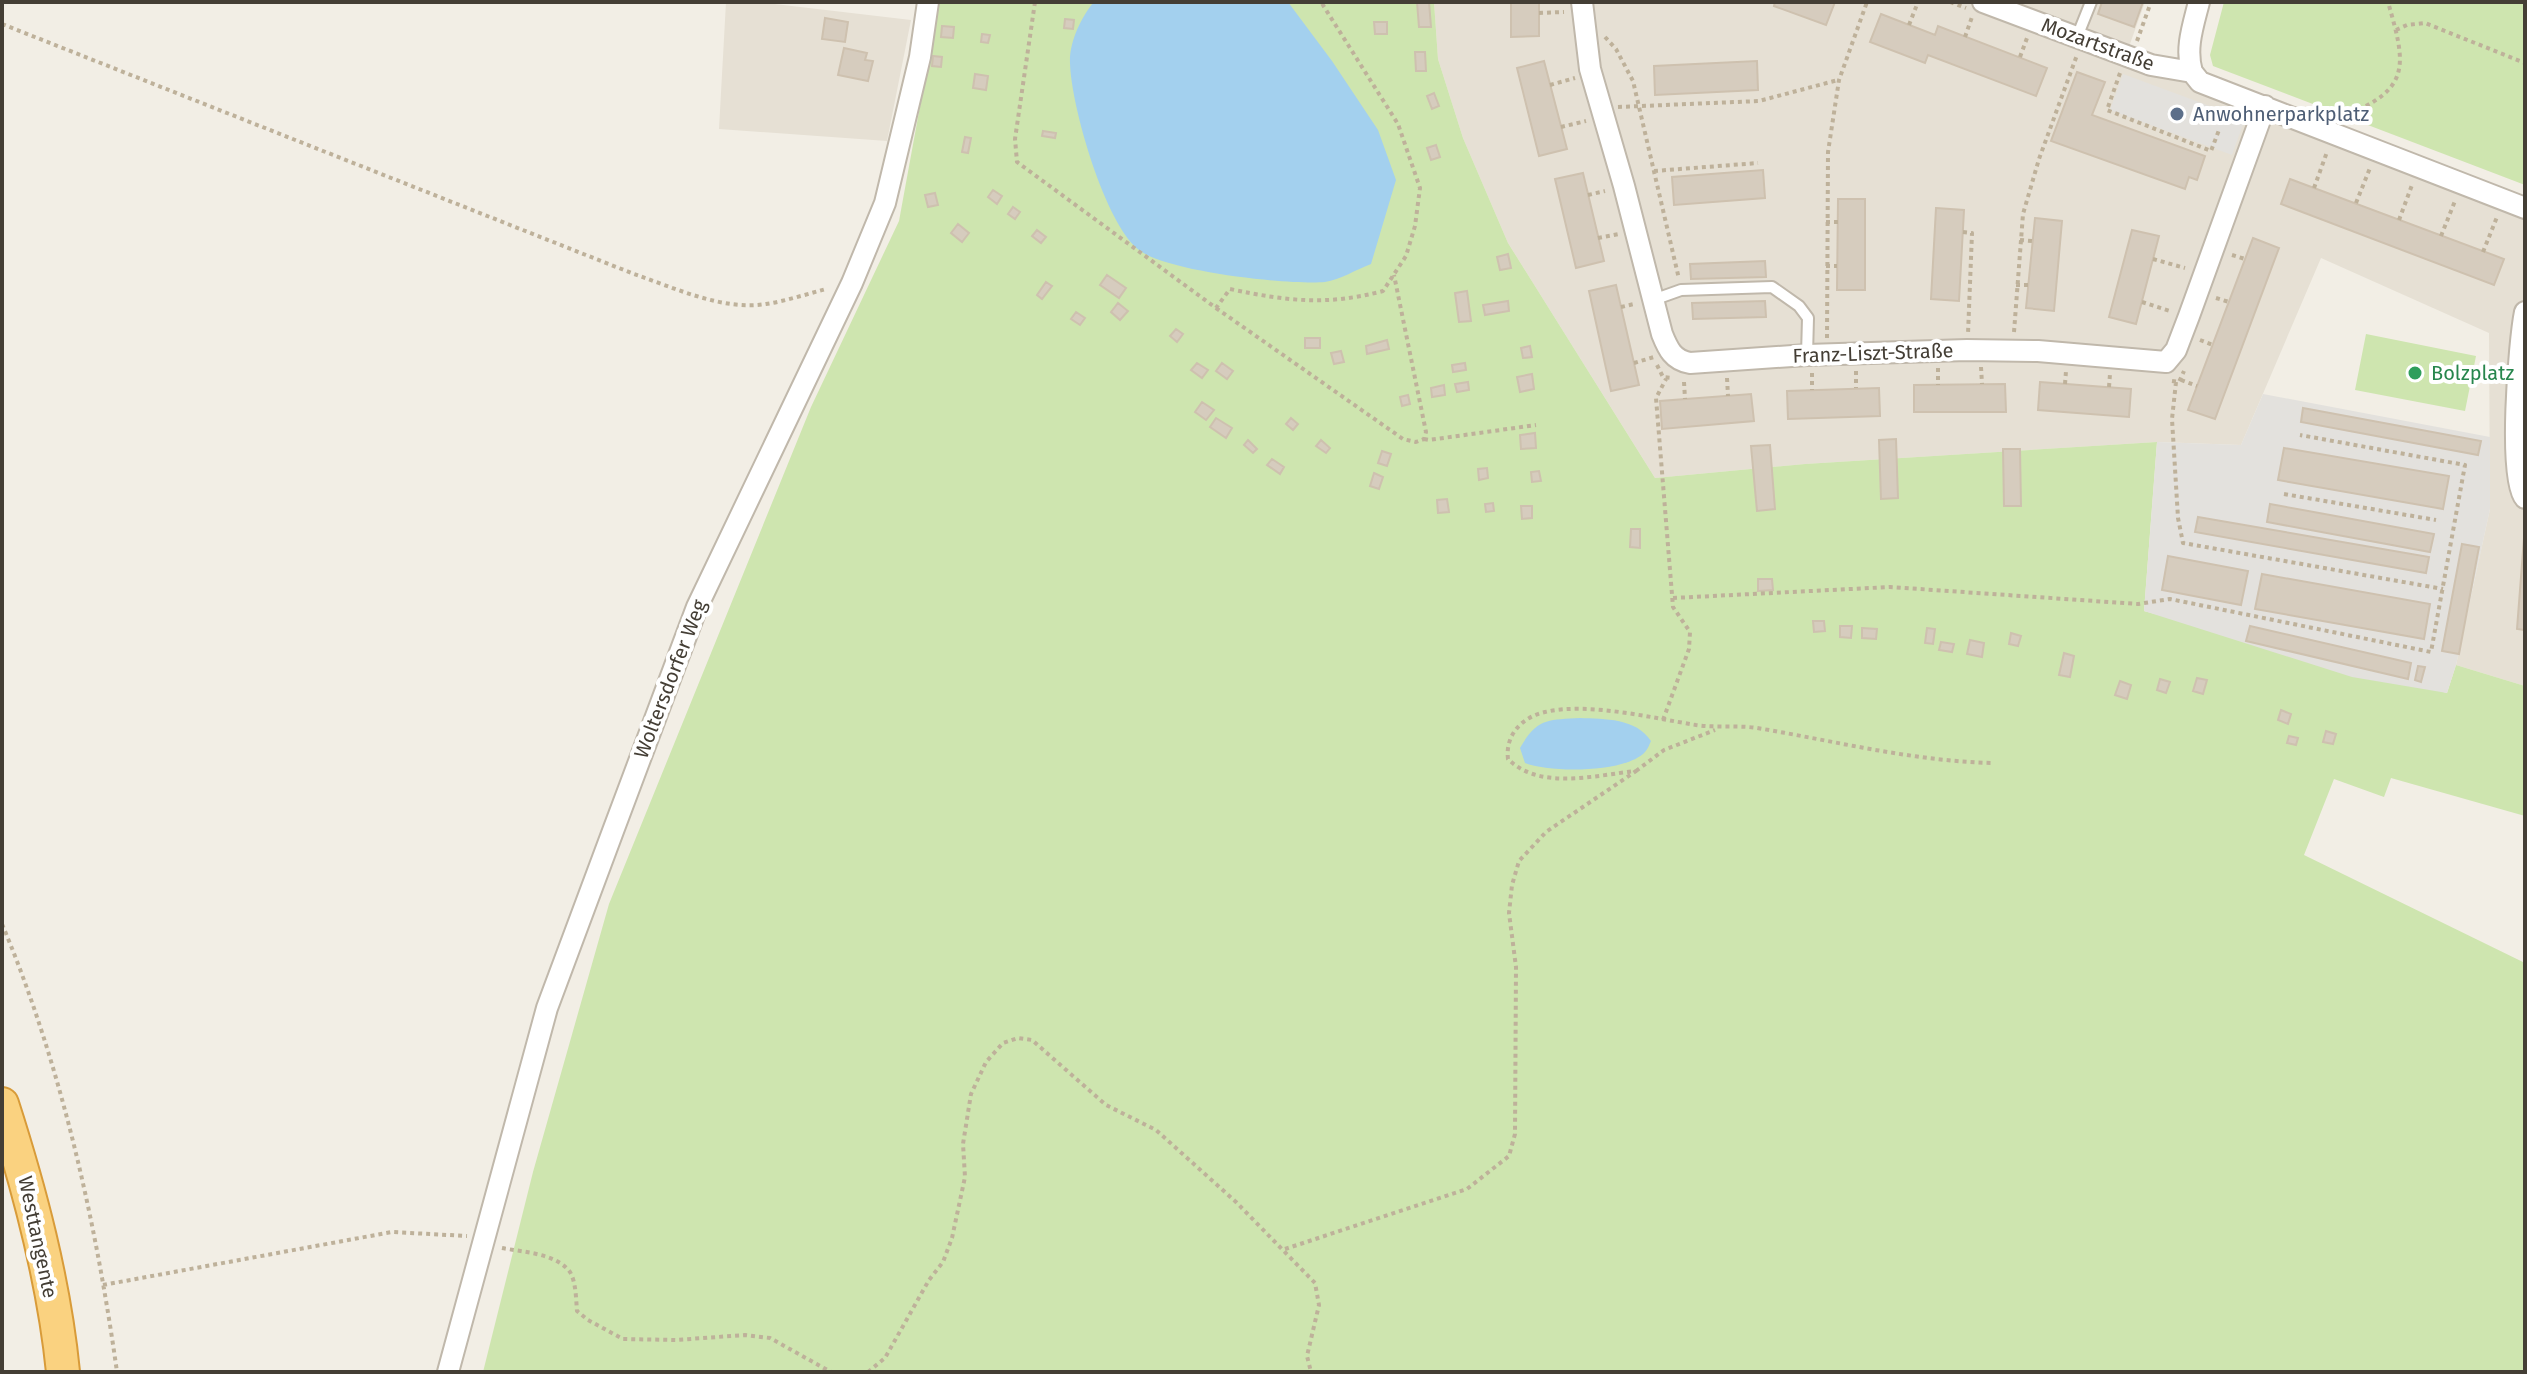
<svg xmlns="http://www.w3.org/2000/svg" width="2527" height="1374" viewBox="0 0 2527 1374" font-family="'Fira Sans',sans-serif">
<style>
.residential{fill:#e6e0d4}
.green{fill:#cee5af}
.parking{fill:#e3e1dd}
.water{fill:#a3d0ee}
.building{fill:#d6ccbe;stroke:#cec1af;stroke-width:2}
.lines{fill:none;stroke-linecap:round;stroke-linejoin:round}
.service-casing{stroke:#c0b8ab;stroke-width:14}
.minor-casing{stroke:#c0b8ab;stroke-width:24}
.trunk-casing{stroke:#d89b39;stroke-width:36}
.path{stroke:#beb19a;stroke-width:4;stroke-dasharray:4 4;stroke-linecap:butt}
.service{stroke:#fff;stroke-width:10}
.minor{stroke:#fff;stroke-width:20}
.trunk{stroke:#fad280;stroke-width:32}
.service-dot{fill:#5c6f8a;stroke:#fff;stroke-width:3}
.leisure-dot{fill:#2e9e5b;stroke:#fff;stroke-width:3}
.labels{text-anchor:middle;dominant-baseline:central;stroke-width:8;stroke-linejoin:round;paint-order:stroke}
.street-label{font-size:20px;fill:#443e35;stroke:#fff}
.service-label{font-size:20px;fill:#4e5e75;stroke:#fff;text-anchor:start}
.leisure-label{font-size:20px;fill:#27864d;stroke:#fff;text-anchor:start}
</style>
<rect width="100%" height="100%" fill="#f2eee5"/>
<path class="residential" d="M726,2H758L911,20L887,141L719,129Z
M1434,2H2145L2126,55L2525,208V686L2456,665L2490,509L2489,333L2321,258L2241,445L2157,442L1805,464L1655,478L1508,243L1463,138L1438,59Z"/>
<path class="green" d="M935,2H1434L1438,59L1463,138L1508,243L1655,478L1805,464L2157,442L2144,611L2447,693L2456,665L2525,686V816L2391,778L2384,797L2334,779L2304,855L2525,963V1372H483L533,1172L609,904L811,407L899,221L929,57Z
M2224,2H2525V185L2213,66L2210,55Z
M2366,334L2476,356L2465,411L2355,390Z"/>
<path class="parking" d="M2123,74L2245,119L2232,155L2110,110Z
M2263,394L2490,437V509L2456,665L2447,693L2352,677L2144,611L2157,442L2241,445Z"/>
<path class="water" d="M1094,2H1288L1332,61L1378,130L1396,180L1371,264C1357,269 1340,280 1325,282C1289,285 1167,272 1139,250C1105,224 1071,106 1070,63C1069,43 1081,17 1094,2Z
M1580,718C1605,719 1636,718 1651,741C1649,745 1648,749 1645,752C1626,773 1550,773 1525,763L1520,748C1537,718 1548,720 1580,718Z"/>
<path class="building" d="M1417,2H1429L1431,27H1419Z
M1511,2H1539V36L1511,37Z
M1775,2H1835L1826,25L1774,6Z
M2102,2H2143L2134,27L2098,14Z
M1881,14L1935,35L1938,26L2047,68L2036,96L1928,55L1925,63L1870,42Z
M825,18L848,22L845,42L822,39Z
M1065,19L1074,20L1073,29L1064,28Z
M1374,22H1387V34H1375Z
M942,26L954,27L953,38L941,37Z
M982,34L990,35L988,43L981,42Z
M844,48L867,53L865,60L873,61L868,81L838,75Z
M1415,52H1425L1426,71H1416Z
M933,56L942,57L941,67L932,66Z
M1544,61L1567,149L1539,156L1517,68Z
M1757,61L1758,90L1655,95L1654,66Z
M2077,72L2105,82L2092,115L2205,156L2197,180L2189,177L2185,189L2051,141Z
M975,74L988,76L986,90L973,88Z
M1434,93L1439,106L1432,109L1427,96Z
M1043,131L1056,133L1055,138L1042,136Z
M965,137L971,138L968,153L962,152Z
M1436,145L1440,157L1431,160L1427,148Z
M1763,170L1765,198L1674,205L1672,177Z
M1583,173L1604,261L1576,268L1555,179Z
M2290,179L2504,259L2494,285L2281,204Z
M993,190L1002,196L997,204L988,197Z
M935,193L938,205L928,207L925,195Z
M1838,199H1865V290H1837Z
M1013,207L1020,212L1015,219L1008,214Z
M1936,208L1964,210L1959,301L1931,299Z
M2035,218L2062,221L2054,311L2026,308Z
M958,224L969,233L962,242L951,233Z
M1037,230L1046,237L1041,243L1032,236Z
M2132,230L2159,236L2136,324L2109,317Z
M2253,238L2279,248L2215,419L2188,410Z
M1508,254L1511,268L1500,270L1497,257Z
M1765,261L1766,277L1691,279L1690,264Z
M1107,275L1126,288L1119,298L1100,285Z
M1046,282L1052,286L1042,299L1037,295Z
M1616,285L1639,385L1611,391L1589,291Z
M1467,291L1471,321L1459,322L1455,293Z
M1508,301L1509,311L1485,315L1483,305Z
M1765,301L1766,317L1693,319L1692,303Z
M1118,303L1128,311L1120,320L1111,312Z
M1076,312L1085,318L1080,325L1071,319Z
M1176,329L1183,334L1177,342L1170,336Z
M1305,338H1320V348H1305Z
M1387,340L1389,349L1367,354L1366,346Z
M1530,346L1532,357L1523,358L1521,348Z
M1341,351L1344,362L1334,364L1331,353Z
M1197,363L1208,370L1202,378L1191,370Z
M1222,363L1233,371L1227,379L1216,371Z
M1465,363L1466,370L1453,372L1452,365Z
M1532,374L1534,389L1520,392L1517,377Z
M1468,382L1469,390L1457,392L1455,384Z
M2040,382L2131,389L2129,417L2038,410Z
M2005,384L2006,412H1914V385Z
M1444,385L1445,395L1432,397L1431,388Z
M1879,388L1880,416L1788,419L1787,391Z
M1751,394L1754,421L1662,429L1660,401Z
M1408,395L1410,404L1402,406L1400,397Z
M1202,402L1214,410L1206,420L1195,412Z
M2303,408L2481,441L2478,455L2301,422Z
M1216,418L1232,428L1226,438L1210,427Z
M1291,418L1298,424L1293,430L1286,424Z
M1535,433L1536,448L1521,449L1520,435Z
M1896,439L1898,498L1881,499L1879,440Z
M1248,440L1257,449L1253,453L1244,445Z
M1321,440L1330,448L1326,453L1316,446Z
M1770,445L1775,509L1757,511L1751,446Z
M2284,448L2449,476L2443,509L2278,480Z
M2003,449H2020L2021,506H2004Z
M1382,451L1391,454L1387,466L1378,463Z
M1272,459L1284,467L1280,474L1267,465Z
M1487,468L1488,478L1479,480L1478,469Z
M1539,471L1541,481L1532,482L1531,472Z
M1374,473L1383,477L1379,489L1370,486Z
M1447,499L1449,512L1438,513L1437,500Z
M1493,503L1494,511L1486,512L1485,504Z
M2270,504L2434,534L2430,552L2267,522Z
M1521,506H1532V518L1522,519Z
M2198,517L2429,557L2426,573L2195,532Z
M1631,529H1640V548L1630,547Z
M2524,538H2525V630L2517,629Z
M2462,544L2479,547L2459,654L2442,651Z
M2168,556L2248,571L2241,605L2162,590Z
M2262,574L2430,604L2424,639L2255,609Z
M1758,579H1772L1773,590L1758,591Z
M1813,621H1824L1825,631L1814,632Z
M1840,626H1852L1851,638L1840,637Z
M2250,626L2411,663L2408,679L2246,641Z
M1862,628L1877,629L1876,639L1862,638Z
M1927,628L1935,629L1933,644L1925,643Z
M2011,633L2021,636L2018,646L2009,644Z
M1970,640L1984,643L1982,657L1967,654Z
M1941,642L1954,644L1952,652L1939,650Z
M2064,653L2074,656L2070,677L2059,675Z
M2418,666L2425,667L2421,682L2415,680Z
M2197,678L2207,680L2203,694L2193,691Z
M2160,679L2170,682L2166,693L2157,690Z
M2120,681L2131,685L2127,699L2115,695Z
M2281,710L2291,714L2288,724L2278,720Z
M2326,731L2336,734L2333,744L2323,742Z
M2289,736L2298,738L2296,745L2287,743Z"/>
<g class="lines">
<g class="service-casing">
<path id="service" d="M2077,37L2091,2
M1653,300L1681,290L1772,287L1799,306L1808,318L1807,355"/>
</g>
<g class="minor-casing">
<path id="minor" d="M1582,2L1590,69L1624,186L1662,334C1668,349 1673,360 1690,363L1807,355L1967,350L2038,351L2166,362L2176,350L2189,316L2265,106
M1983,2L2151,65L2192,72L2200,82L2525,208
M2192,72C2185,48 2193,26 2199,2
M2525,312C2519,341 2508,481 2525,498
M448,1372L547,1008L613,831L697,607L852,283L885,203L920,57L928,2"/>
</g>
<g class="trunk-casing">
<path id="trunk" d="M2,1104C30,1191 54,1281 63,1372"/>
</g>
<path class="path" d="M1035,2L1015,139L1017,162L1216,308L1230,289C1287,301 1326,306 1383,291L1406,256L1415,226L1420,188L1398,124L1321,2
M1950,2L1966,8
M1539,13L1564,12
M2,24L634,274C675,288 723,311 766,304C786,301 807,294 826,289
M1909,25L1918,2
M2396,30L2407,25L2425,23L2525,63
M1605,37L1616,49L1633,81L1679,279
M1965,37L1972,17
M2137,41L2151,2
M2020,57L2027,38
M2120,73L2107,110L2211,151L2219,130
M1550,85L1575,78
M1618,107L1759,101L1838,80
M2344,116C2412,89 2406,65 2388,2
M1561,127L1586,121
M1654,171L1758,163
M2314,188L2327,152
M1588,195L1605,191
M2356,203L2370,168
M2399,220L2412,185
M1826,222H1838
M1963,232L1972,233L1968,334
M2441,236L2455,201
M1598,238L1619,234
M2020,240L2032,241
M2483,252L2497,217
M2232,255L2245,259
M2153,259L2185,268
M1826,266H1837
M2016,285H2029
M2216,298L2229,302
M2142,302L2170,311
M1621,307L1634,304
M1216,308L1403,439L1416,442L1424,439L1426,432L1394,275
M2014,332L2023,214L2039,159L2077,55
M1827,338L1828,152L1839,80L1867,2
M2200,340L2213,345
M1634,363L1654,357
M1657,365L1663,377L1673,378
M1981,367L1982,384
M1938,368V385
M1856,371V388
M1812,373V390
M1727,378L1728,396
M2181,380L2197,386
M2172,381L2179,382L2184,371
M1684,382L1685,399
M2176,382L2172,419L2178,518L2183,543L2443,589
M2065,384L2066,371
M2109,387L2110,374
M1424,439L1429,440L1536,425
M2284,494L2436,520
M1673,598L1890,587L2138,604L2170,599L2431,652L2465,465L2300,435
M1663,720L1689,649L1690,632L1673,607L1656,398L1666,379
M1636,771L1664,750L1715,730
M2,924C61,1064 96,1222 117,1372
M502,1248C522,1252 556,1253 570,1272C576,1282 576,1299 577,1311L588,1320L623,1339L676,1340L745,1335L770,1338L831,1372
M1285,1249L1467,1189L1509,1156L1515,1134L1516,967L1509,913L1512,885L1519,861L1546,832L1636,771C1596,775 1540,791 1508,759C1505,735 1522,717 1545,712C1589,702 1652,718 1696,725C1717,728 1737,725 1757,728C1835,741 1912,761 1992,763
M103,1285L392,1232L467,1236
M868,1372L885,1358L929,1280L943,1262L952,1238L965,1177L963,1144L971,1094L986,1062L1003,1043L1018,1038L1032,1040L1106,1105L1156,1130L1236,1202L1315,1283L1319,1305L1307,1356L1311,1372"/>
<use href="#service" class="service"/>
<use href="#minor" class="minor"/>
<use href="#trunk" class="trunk"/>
</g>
<circle class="service-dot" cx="2177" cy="114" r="8"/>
<circle class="leisure-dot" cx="2415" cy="373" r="8"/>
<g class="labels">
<g class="street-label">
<text transform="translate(2098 44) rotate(20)">Mozartstraße</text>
<text transform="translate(1873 353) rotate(-2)">Franz-Liszt-Straße</text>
<text transform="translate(670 679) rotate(-69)">Woltersdorfer Weg</text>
<text transform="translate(38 1237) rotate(78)">Westtangente</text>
</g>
<g class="service-label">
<text x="2193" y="114">Anwohnerparkplatz</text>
</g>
<g class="leisure-label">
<text x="2431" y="373">Bolzplatz</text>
</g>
</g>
<rect width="2527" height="1374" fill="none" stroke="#443e35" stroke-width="8"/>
</svg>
